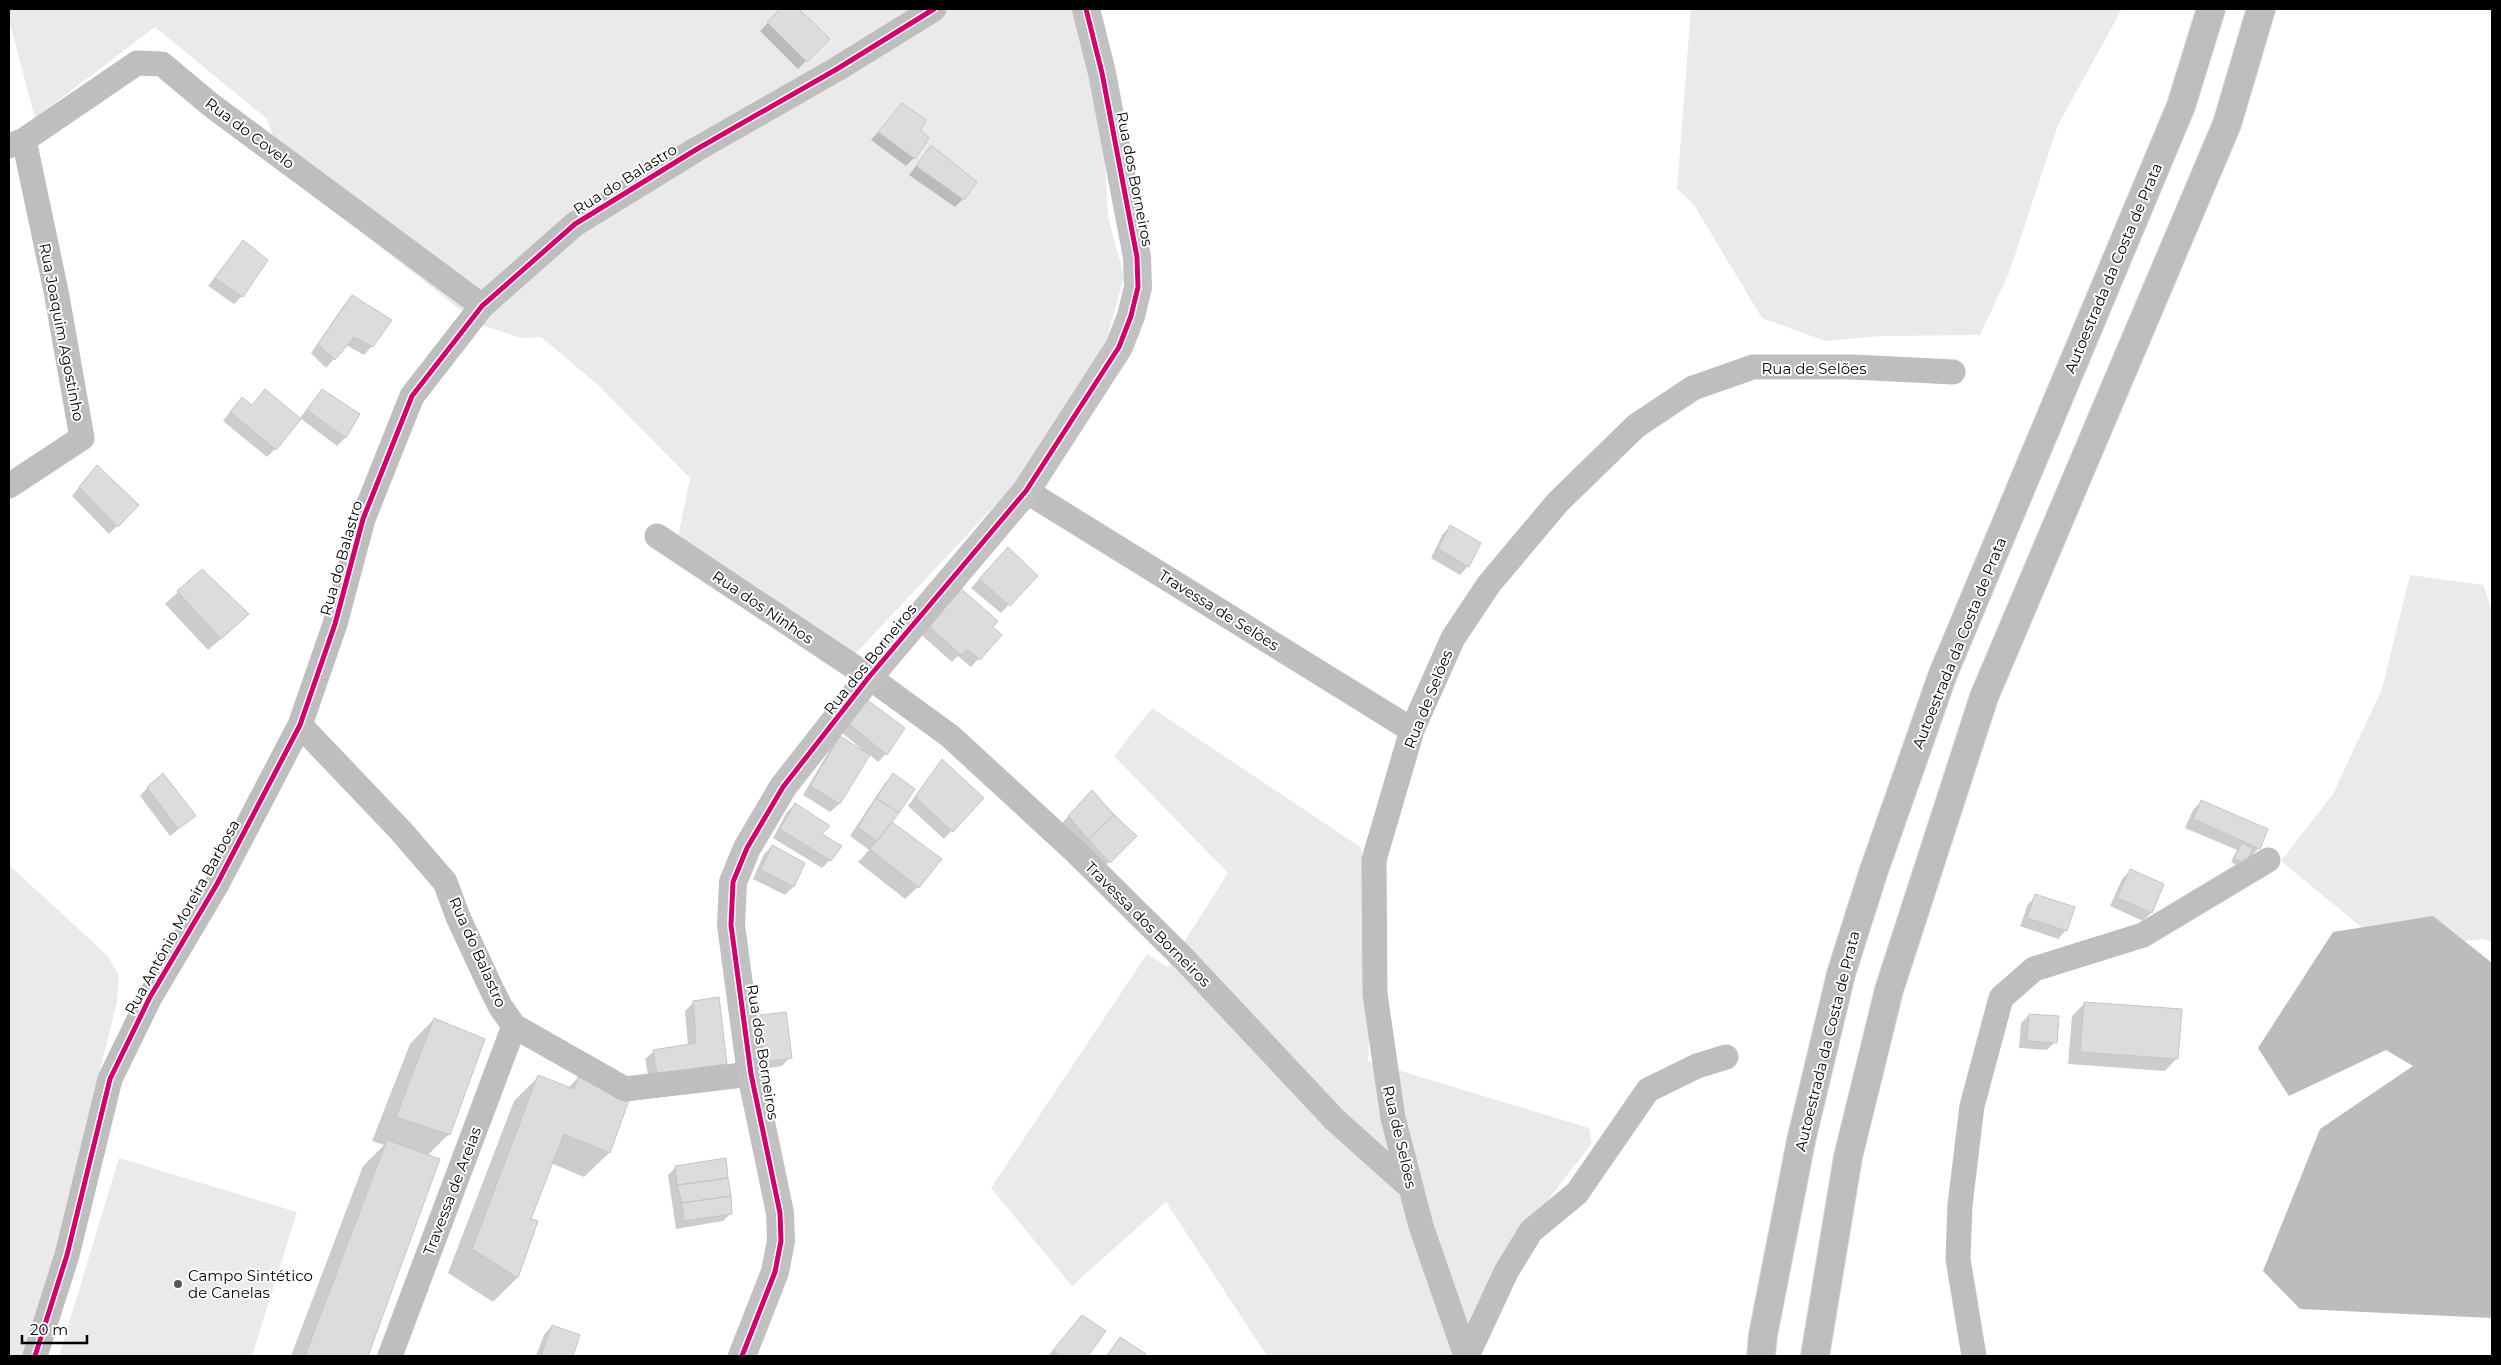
<svg xmlns="http://www.w3.org/2000/svg" width="2501" height="1365" viewBox="0 0 2501 1365" font-family="Montserrat,sans-serif">
<style>
.green{fill:#eaeaea}
.water{fill:#bcbcbc}
.shadow{fill:#0003}
.building{fill:#dcdcdc;stroke:#c5c5c5}
.lines{fill:none;stroke-linecap:round;stroke-linejoin:round}
.highway-casing{stroke:#dbdbdb;stroke-width:30}
.street{stroke:#bebebe;stroke-width:25}
.secondary{stroke:#c1c1c1;stroke-width:28}
.highway{stroke:#bdbdbd;stroke-width:28}
.cycleway-casing{stroke:#fff;stroke-width:8}
.cycleway{stroke:#d6006c;stroke-width:5}
.poi-dot{fill:#595959;stroke:#fff;stroke-width:2}
.labels{text-anchor:middle;dominant-baseline:central;stroke-width:4;stroke-linejoin:round;paint-order:stroke}
.street-label{font-size:15px;fill:#000;stroke:#fff}
.poi-label{font-size:15px;fill:#000;stroke:#fff;text-anchor:start}
</style>
<rect width="100%" height="100%" fill="#fff"/>
<path class="green" d="M9,9H1076L1105,160L1108,217L1124,276L1105,346L1049,448L855,654L678,537L690,478L597,384L541,337L521,338L478,324L339,214L280,157L267,119L155,27L35,118L9,20Z
M1691,9H2122L2058,125L2009,273L1980,335L1883,336L1825,341L1762,318L1694,205L1677,189Z
M2410,575L2483,585L2492,611V942L2483,939L2388,949L2281,861L2333,794L2382,689Z
M1152,708L1360,847L1376,896L1368,1061L1589,1128L1592,1143L1544,1205L1474,1356H1267L1166,1202L1072,1286L991,1188L1147,954L1168,967L1228,873L1114,756Z
M9,865L108,956L119,976L117,1002L29,1356H9Z
M119,1158L297,1212L252,1356H59Z"/>
<path class="water" d="M2433,916L2492,963V1318L2300,1309L2263,1271L2320,1129L2413,1066L2386,1050L2289,1096L2258,1048L2333,932Z"/>
<path class="shadow" d="M782,9H797L828,39L798,69L760,31Z
M902,104L919,130L914,158L906,166L871,140Z
M931,147L963,199L955,207L909,175Z
M243,241L242,296L234,304L208,286Z
M352,297L372,346L364,355L346,345L326,368L311,353L344,305Z
M322,390L358,414L345,438L337,446L300,418Z
M265,391L275,449L267,457L223,421L234,407L251,406Z
M89,475L138,505L109,534L72,496Z
M1450,527L1480,544L1468,566L1460,575L1431,558L1442,535Z
M1000,557L1036,576L1001,613L971,588Z
M178,592L235,627L208,650L165,604Z
M950,596L1000,635L971,667L958,656L952,662L918,632Z
M858,709L886,754L878,762L869,754L839,804L830,812L803,795L832,746L840,738L862,749L842,733Z
M942,760L982,798L944,839L908,806Z
M893,775L882,831L918,887L905,899L858,862L869,850L850,836L885,783Z
M148,787L194,816L170,836L140,796Z
M1092,792L1136,836L1101,870L1060,825Z
M2201,802L2259,848L2251,856L2248,855L2240,867L2231,862L2237,850L2185,828L2193,810Z
M795,804L830,860L822,868L773,838L787,812Z
M772,846L804,863L793,887L785,895L753,879L764,854Z
M2130,871L2151,913L2143,921L2110,906L2122,879Z
M2036,896L2066,930L2058,939L2020,926L2028,904Z
M694,1002L725,1064L717,1072L649,1081L645,1059L654,1051L688,1046L685,1011Z
M2084,1004L2177,1058L2165,1071L2068,1064L2072,1016Z
M2029,1015L2055,1042L2047,1050L2019,1048L2021,1023Z
M761,1016L790,1057L782,1066L758,1070L753,1025Z
M434,1019L449,1134L427,1156L438,1160L367,1356H291L363,1166L384,1145L372,1141L410,1044Z
M538,1077L568,1088L578,1078L628,1098L609,1153L584,1177L551,1163L530,1219L536,1222L517,1278L493,1302L448,1273L514,1101Z
M676,1167L731,1213L723,1221L676,1229L668,1175Z
M1074,1325L1104,1331L1086,1356H1048Z
M552,1326L579,1335L572,1356H536L544,1335Z
M1120,1338L1144,1354L1143,1356H1106Z"/>
<path class="building" d="M780,9H799L830,39L807,62L767,22Z
M902,103L926,120L921,130L929,138L915,159L878,132Z
M931,145L977,182L964,200L916,166Z
M243,240L268,260L243,297L215,278Z
M352,295L392,320L373,347L354,337L335,360L318,344Z
M265,389L301,419L276,450L230,412L242,397L252,405Z
M322,389L360,414L346,438L307,410Z
M97,465L139,505L118,527L79,487Z
M1450,525L1481,543L1469,567L1438,549Z
M1008,547L1038,576L1010,606L979,579Z
M202,569L249,614L221,639L177,591Z
M958,586L998,621L993,627L1002,635L980,660L967,649L961,655L925,623Z
M866,699L905,728L887,755L849,724Z
M840,736L870,755L840,804L810,786Z
M942,759L984,798L953,832L915,797Z
M163,773L196,816L178,829L147,787Z
M893,773L915,789L899,813L876,798Z
M1092,790L1114,815L1088,839L1068,816Z
M876,798L899,813L877,841L858,827Z
M2201,800L2268,829L2260,849L2193,819Z
M795,803L830,826L822,834L842,846L831,861L780,829Z
M1114,815L1137,836L1110,863L1088,839Z
M892,822L942,859L919,888L870,849Z
M2242,843L2253,849L2245,864L2234,858Z
M772,845L805,863L794,887L761,870Z
M2130,869L2164,884L2152,913L2117,898Z
M2035,894L2075,907L2067,931L2027,918Z
M719,997L727,1064L657,1074L653,1050L696,1043L693,1001Z
M2084,1002L2182,1009L2178,1059L2080,1052Z
M786,1012L792,1058L766,1062L760,1015Z
M2029,1014L2059,1016L2057,1043L2027,1041Z
M434,1018L485,1039L450,1135L396,1117Z
M538,1075L574,1089L578,1077L630,1097L610,1153L564,1134L531,1219L538,1221L518,1278L472,1249Z
M387,1140L440,1159L368,1356H305Z
M726,1158L728,1178L677,1185L675,1166Z
M728,1178L731,1196L682,1203L677,1185Z
M731,1196L732,1214L684,1221L682,1203Z
M1082,1315L1106,1331L1088,1356H1061L1053,1350Z
M552,1325L580,1335L573,1356H541Z
M1120,1337L1146,1354L1144,1356H1107Z"/>
<g class="lines">
<g class="highway-casing">
<path id="highway" d="M1761,1356L1763,1335L1801,1141L1841,974L1873,873L1943,674L2181,106L2211,9
M1815,1356L1848,1157L1889,990L1984,697L2227,124L2261,9"/>
</g>
<path class="street" d="M9,146L24,140L137,63L162,64L211,105L482,306
M9,486L82,438L56,291L24,140
M1026,491L1412,730
M657,536L869,677L950,736L1076,852L1184,959L1335,1120L1411,1188
M300,725L401,831L445,882L458,917L492,990L500,1006L514,1026L625,1089L751,1074
M35,1356L67,1255L110,1079L150,997L217,884L300,725L335,624L363,519L412,396L482,306L575,224L697,149L837,69L934,9
M390,1356L514,1026
M1466,1356L1421,1226L1393,1118L1375,994L1374,860L1412,730L1453,638L1489,584L1558,502L1636,426L1693,388L1753,367H1853L1953,372
M1467,1356L1506,1272L1531,1231L1577,1193L1648,1090L1697,1066L1726,1057
M1974,1356L1958,1259L1960,1205L1972,1106L2001,998L2034,969L2143,935L2268,860"/>
<path class="secondary" d="M742,1356L775,1272L781,1241L780,1213L751,1074L731,925L733,882L747,848L783,787L869,677L1026,491L1119,347L1131,316L1138,287L1137,257L1102,73L1086,9"/>
<use href="#highway" class="highway"/>
<g class="cycleway-casing">
<path id="cycleway" d="M35,1356L67,1255L110,1079L150,997L217,884L300,725L335,624L363,519L412,396L482,306L575,224L697,149L837,69L934,9
M742,1356L775,1272L781,1241L780,1213L751,1074L731,925L733,882L747,848L783,787L869,677L1026,491L1119,347L1131,316L1138,287L1137,257L1102,73L1086,9"/>
</g>
<use href="#cycleway" class="cycleway"/>
</g>
<circle class="poi-dot" cx="178" cy="1284" r="5"/>
<g class="labels">
<g class="street-label">
<text transform="translate(250 133) rotate(37)">Rua do Covelo</text>
<text transform="translate(625 179) rotate(-32)">Rua do Balastro</text>
<text transform="translate(1135 179) rotate(79)">Rua dos Borneiros</text>
<text transform="translate(2113 268) rotate(-67)">Autoestrada da Costa de Prata</text>
<text transform="translate(62 332) rotate(79)">Rua Joaquim Agostinho</text>
<text x="1814" y="368">Rua de Selões</text>
<text transform="translate(341 558) rotate(-74)">Rua do Balastro</text>
<text transform="translate(763 607) rotate(34)">Rua dos Ninhos</text>
<text transform="translate(1219 610) rotate(32)">Travessa de Selões</text>
<text transform="translate(1959 643) rotate(-68)">Autoestrada da Costa de Prata</text>
<text transform="translate(870 659) rotate(-51)">Rua dos Borneiros</text>
<text transform="translate(1428 699) rotate(-68)">Rua de Selões</text>
<text transform="translate(182 917) rotate(-61)">Rua António Moreira Barbosa</text>
<text transform="translate(1148 924) rotate(45)">Travessa dos Borneiros</text>
<text transform="translate(478 952) rotate(66)">Rua do Balastro</text>
<text transform="translate(1827 1041) rotate(-76)">Autoestrada da Costa de Prata</text>
<text transform="translate(763 1052) rotate(81)">Rua dos Borneiros</text>
<text transform="translate(1400 1137) rotate(77)">Rua de Selões</text>
<text transform="translate(452 1191) rotate(-69)">Travessa de Areias</text>
</g>
<g class="poi-label">
<text x="188" y="1275">Campo Sintético<tspan x="188" dy="17">de Canelas</tspan></text>
</g>
</g>
<rect width="2501" height="1365" fill="none" stroke="#000000" stroke-width="20"/>
<path d="M22 1335v8h65v-8" fill="none" stroke="#000000" stroke-width="2.5"/>
<text x="30" y="1335" font-size="15" fill="#000000" stroke="#ffffff" stroke-width="4" paint-order="stroke">20 m</text>
</svg>
